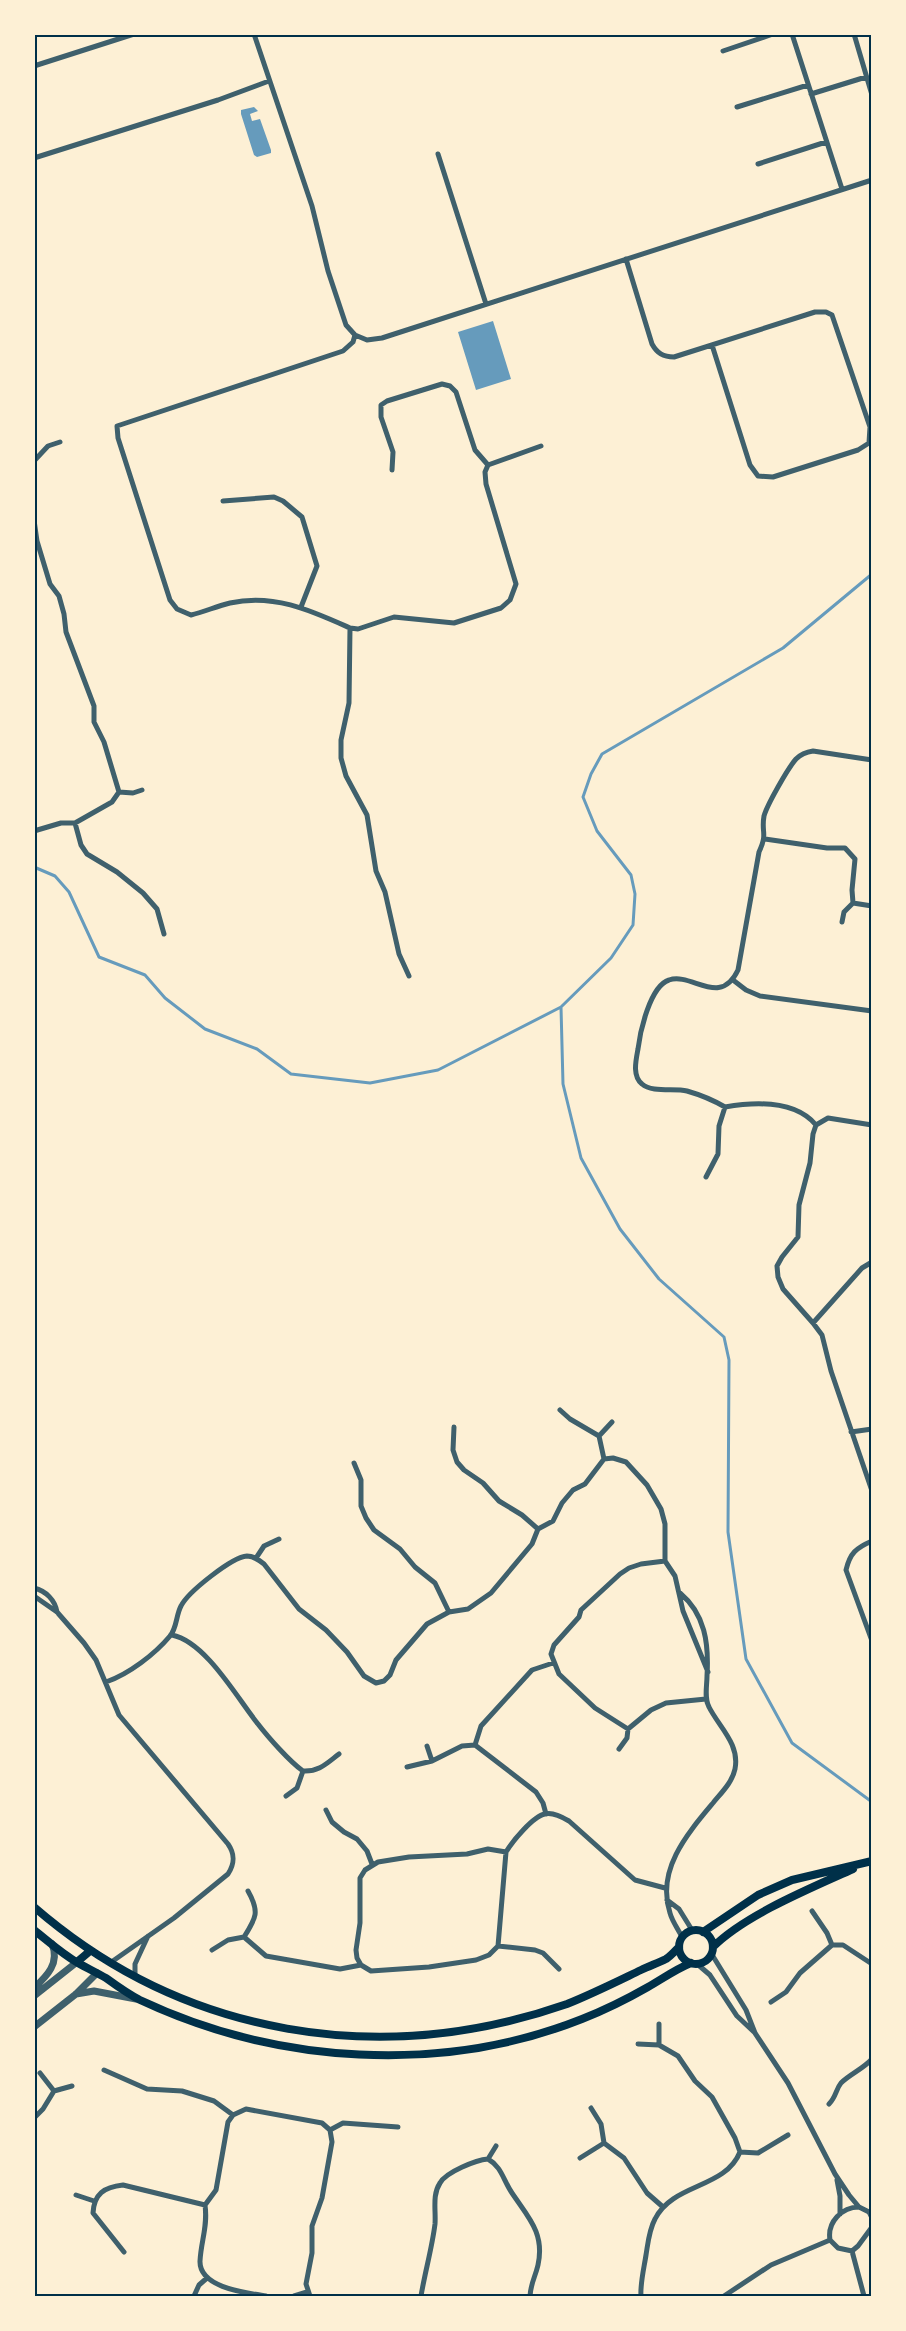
<svg xmlns="http://www.w3.org/2000/svg" width="906" height="2331" viewBox="0 0 906 2331" font-family="Ubuntu,sans-serif">
<style>
.water{fill:#669bbc}
.lines{fill:none;stroke-linecap:round;stroke-linejoin:round}
.stream{stroke:#669bbc;stroke-width:3}
.minor{stroke:#3f606c;stroke-width:5}
.tertiary{stroke:#3f606c;stroke-width:7}
.secondary{stroke:#003049;stroke-width:8}
.neatline{fill:none;stroke:#003049;stroke-width:2}
</style>
<rect width="100%" height="100%" fill="#fdf0d5"/>
<path class="water" d="M254,107L258,111L250,114L252,121L260,119L271,150V153L257,157L254,155L241,114V110Z
M493,321L511,379L476,390L458,332Z"/>
<g class="lines">
<path class="stream" d="M872,574L783,648L602,754L591,774L583,797L597,831L631,875L635,894L633,925L611,958L561,1007L563,1084L581,1158L620,1229L659,1279L724,1337L729,1360L728,1532L746,1659L792,1743L872,1802
M34,867L55,876L69,892L99,957L145,975L165,998L205,1029L257,1049L291,1074L370,1083L438,1070L561,1007"/>
<path class="minor" d="M254,34L312,206L328,271L346,325L355,335L367,340L382,338L872,180
M792,34L842,189
M854,34L872,95
M723,51L773,34
M34,66L134,34
M811,94L866,77
M737,107L808,85
M438,154L486,304
M34,158L218,100L269,81
M758,164L826,142
M626,259L652,344C657,353 663,357 674,357L815,312H826L832,315L870,427L869,443L858,450L773,477L758,476L750,465L712,345
M355,335L353,342L343,351L117,426L118,438L170,600L177,609L191,615C204,612 217,606 230,603C274,593 312,611 350,628L358,629L394,617L454,623L501,608L510,600L516,584L486,484L485,472L488,465
M34,461L48,446L60,442
M488,465L541,446
M392,470L393,452L381,417V405L387,401L442,384L450,386L456,392L475,450L488,465
M223,501L274,497L283,501L302,517L317,566L301,607
M34,520L37,541L50,584L59,596L64,614L66,632L94,706V722L104,742L119,792L112,802L75,823H61L34,831
M350,628L349,703L341,740V758L346,776L367,815L376,871L385,892L399,954L409,976
M119,792L133,793L142,790
M75,823L81,845L87,854L117,872L143,893L157,909L164,934
M765,839L827,848H845L855,859L852,890L853,903
M842,922L844,912L853,903L872,906
M733,980L746,990L760,996L872,1011
M816,1125C795,1100 754,1102 725,1107C713,1100 701,1095 687,1091C674,1088 652,1093 642,1084C632,1076 636,1060 638,1049C640,1032 650,986 669,980C692,972 720,1008 738,970L759,852C768,833 761,833 764,816C767,805 788,768 796,759C801,754 806,752 813,751L872,760
M872,1125L828,1118L816,1125L813,1134L810,1163L799,1205L798,1237L782,1257L777,1266L778,1277L783,1289L813,1323L822,1335L831,1371L872,1491
M706,1177L718,1154L719,1126L725,1107
M813,1323L862,1268L872,1262
M560,1410L570,1419L599,1436
M454,1427L453,1450L457,1462L464,1470L483,1483L499,1501L522,1515L538,1529
M851,1432L872,1429
M604,1459L599,1436L612,1422
M354,1463L361,1480V1506L366,1518L374,1530L400,1549L415,1567L435,1583L449,1612
M872,1541C856,1548 850,1553 846,1570L872,1641
M256,1558L264,1546L279,1539
M665,1561L641,1564L629,1568L620,1574L581,1610L579,1617L554,1645L551,1654L559,1674L595,1708L628,1729L651,1710L666,1703L706,1699
M34,1588C46,1591 55,1600 57,1612
M680,1593C705,1614 709,1643 707,1676C707,1686 704,1698 709,1707C719,1727 740,1744 735,1769C732,1783 721,1793 713,1803C687,1834 656,1870 670,1913C672,1921 678,1929 682,1937
M34,1596L57,1612L84,1643L96,1660L119,1715L228,1844C235,1854 235,1863 228,1874L174,1918L110,1963
M172,1635C206,1642 237,1698 258,1724C268,1737 290,1762 303,1771
M106,1682C129,1674 155,1654 170,1636C177,1628 176,1615 181,1606C188,1592 232,1557 247,1556C254,1556 259,1560 264,1564L299,1609L326,1630L347,1652L364,1676L376,1683L384,1681L390,1675L396,1660L427,1624L449,1612L468,1609L491,1593L532,1544L538,1529L553,1521L562,1503L573,1490L585,1484L604,1459L613,1458L626,1462L647,1485L661,1509L665,1524V1561L675,1576L683,1611L708,1672
M475,1745L536,1792L543,1803L546,1814
M427,1746L432,1761
M619,1749L627,1738L628,1729
M407,1767L432,1761L462,1746L475,1745L481,1726L532,1670L553,1663
M286,1796L297,1788L303,1771C319,1772 327,1763 339,1754
M326,1810L332,1822L344,1832L357,1839L367,1851L372,1864
M506,1852L488,1849L467,1854L409,1857L378,1862L365,1870L360,1878V1923L356,1950L357,1958L361,1965L371,1971L429,1967L476,1960L489,1955L498,1946L506,1852C512,1842 533,1816 545,1814C553,1812 562,1817 569,1821L635,1880L665,1888
M667,1900L679,1909L692,1930
M812,1911L827,1933L832,1945
M244,1937L266,1956L340,1969L361,1965
M498,1946L535,1950L543,1953L559,1969
M212,1950L228,1940L244,1937C256,1918 260,1912 248,1891
M711,1953L746,2010L755,2033L788,2083L835,2174L849,2195L859,2207L869,2212L872,2218
M696,1963L710,1975L737,2016L754,2032
M135,1976V1964L148,1936
M771,2002L786,1992L800,1973L832,1945H843L872,1964
M638,2044L659,2045V2024
M104,2070L147,2089L182,2091L214,2101L233,2115
M40,2073L54,2091L72,2086
M829,2104C836,2097 836,2089 841,2083C850,2074 863,2069 872,2059
M591,2108L601,2124L604,2143L624,2158L647,2193L663,2207
M34,2118L43,2109L54,2091
M330,2130L343,2123L398,2127
M740,2152L758,2153L788,2135
M580,2158L604,2143
M488,2159C502,2167 503,2180 512,2193C528,2217 545,2233 538,2265C535,2278 531,2282 530,2296
M837,2180L840,2196V2214
M76,2195L94,2201
M859,2207C842,2207 827,2222 830,2240L838,2248L852,2251L858,2246L872,2227
M852,2251L864,2296
M124,2252L93,2213C94,2194 104,2187 123,2185L205,2205
M194,2296L199,2285L207,2278
M266,2296C247,2293 199,2288 200,2261C201,2241 208,2226 205,2205L216,2190L228,2122L233,2115L246,2109L322,2123L330,2130L332,2142L322,2198L312,2226V2253L306,2284L310,2296
M294,2296L307,2292
M421,2296C425,2272 432,2248 435,2224C436,2210 432,2195 440,2183C446,2172 476,2160 488,2159L496,2146
M641,2296C640,2284 644,2268 646,2255C648,2243 649,2230 655,2219C673,2183 725,2189 740,2152L735,2138L712,2097L695,2081L678,2056L659,2045
M724,2296L771,2265L830,2240"/>
<path class="tertiary" d="M34,1988C47,1976 60,1963 52,1944
M76,1994L94,1991L136,1999
M34,1996L77,1962
M34,2027L76,1994L97,1973"/>
<path class="secondary" d="M34,1907C184,2037 381,2069 567,2004C592,1994 616,1982 641,1970C649,1966 658,1963 666,1959C671,1956 675,1951 679,1947
M34,1930C48,1941 62,1954 78,1963C87,1968 97,1973 106,1978C117,1986 128,1994 140,2000C276,2064 441,2075 582,2019C605,2010 627,1999 648,1987C662,1979 676,1969 691,1963
M679 1947a17 17 0 1 1 34 0a17 17 0 1 1-34 0Z
M703,1932L758,1895L792,1880L872,1861
M713,1947C745,1915 811,1888 853,1869
M77,1962L90,1951"/>
</g>
<rect width="906" height="2331" fill="none" stroke="#fdf0d5" stroke-width="72"/>
<rect x="36" y="36" width="834" height="2259" class="neatline"/>
</svg>
